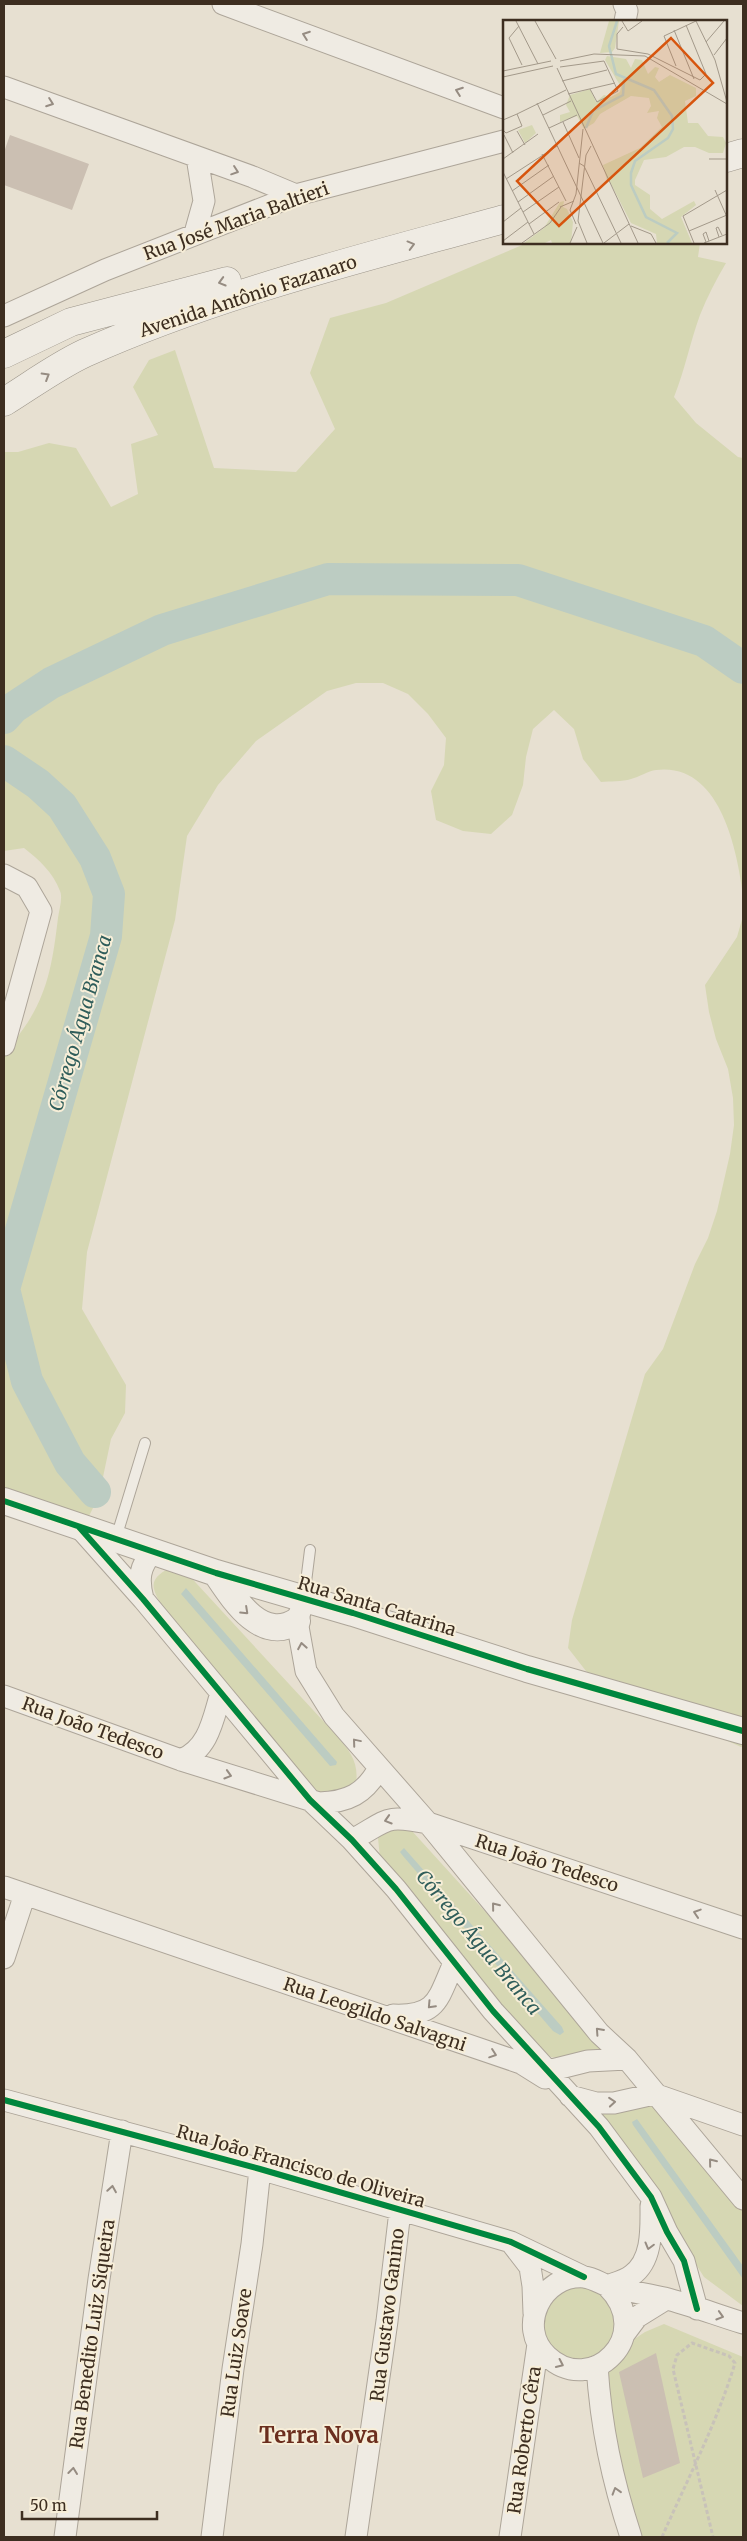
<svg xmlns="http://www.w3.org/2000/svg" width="747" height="2541" viewBox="0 0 747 2541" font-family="Merriweather,serif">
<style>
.green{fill:#d6d7b3}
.water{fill:#bcccc2}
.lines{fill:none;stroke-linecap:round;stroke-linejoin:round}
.river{stroke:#bcccc2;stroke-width:32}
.building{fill:#cbbfb2}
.service-casing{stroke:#ada599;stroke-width:12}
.minor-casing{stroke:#ada599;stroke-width:23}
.tertiary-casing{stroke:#ada599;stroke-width:28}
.secondary-casing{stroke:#9c958a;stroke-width:29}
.path{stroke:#c8c2b9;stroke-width:3;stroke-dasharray:4 2.5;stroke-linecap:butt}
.service{stroke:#efebe3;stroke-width:10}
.minor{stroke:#efebe3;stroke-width:21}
.tertiary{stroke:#efebe3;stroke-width:26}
.secondary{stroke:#efebe3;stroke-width:28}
.cycleway-casing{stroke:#f7eed8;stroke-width:9}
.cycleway{stroke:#00873e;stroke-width:6}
.oneway{stroke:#968c82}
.labels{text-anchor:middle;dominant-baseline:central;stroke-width:4;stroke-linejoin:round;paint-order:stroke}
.street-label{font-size:18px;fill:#3d2e20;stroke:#f7eed8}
.water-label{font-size:19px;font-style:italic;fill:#2f5d5a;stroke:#f7eed8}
.district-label{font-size:22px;font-weight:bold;fill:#6b2e1e;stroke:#f7eed8}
.inset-river{fill:none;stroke:#bcccc2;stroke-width:2.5}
.inset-road{fill:none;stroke:#a3998a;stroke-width:1}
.view{fill:#d7550e;fill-opacity:0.15;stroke:#d7550e;stroke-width:2.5}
.inset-edge{fill:none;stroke:#3d2e20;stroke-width:2.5}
</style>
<rect width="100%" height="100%" fill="#e7e0d1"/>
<path class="green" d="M527,243H700L698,257L726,263C716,280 707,297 700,315C690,342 685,370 674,397L696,423L738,457L743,458V895C737,849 720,762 656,770C648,771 639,777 631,779C622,782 610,781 601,782L583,759L574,729L554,710L533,729L526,757L523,785L512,815L491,834L463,831L436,820L431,791L444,765L446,738L428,714L408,694L383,683H356L327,691L256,741L218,785L187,836L175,920L87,1252L82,1309L126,1385L125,1413L111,1439L99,1496L87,1520L4,1505V1042L14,1041C47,1001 52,967 58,918C59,910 63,898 60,891C53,872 39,860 24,848L4,851V452H18L49,443L76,448L111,507L138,494L131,444L158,435L133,387L149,360L175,350L214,468L296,472L335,429L310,373L330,318L386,303Z
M743,916V1746L741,1747L609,1687L586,1671L568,1648L572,1620L645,1374L663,1349L695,1264L708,1238L717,1211L730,1154L734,1125L733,1098L728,1069L716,1039L709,1012L705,985L737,937Z
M171,1568L185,1571L337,1736C350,1751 359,1763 356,1783L322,1799C282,1752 243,1704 203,1656C190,1641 158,1607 154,1589C151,1578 163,1571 171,1568Z
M402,1820L598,2036L608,2051L568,2060L551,2057L537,2046L523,2028L506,2015L380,1858L377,1828Z
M656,2100L743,2202V2306L704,2277L599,2112Z
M543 2323a36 36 0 1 1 72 0a36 36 0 1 1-72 0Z
M664,2324L743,2357V2537H641L620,2484L601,2361L645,2332Z"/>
<path class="water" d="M186,1588L337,1762L336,1765L330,1766L181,1594Z
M404,1848L562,2027L564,2032L560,2035L553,2031L403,1856L400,1852Z
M637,2119L743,2266V2279L633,2125L632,2122Z"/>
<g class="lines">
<path class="river" d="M4,718L13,708L51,683L162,630L328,579L518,580L704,641L743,668
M4,761L38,784L62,806L95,858L109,894L106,936L4,1289L27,1381L70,1463L95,1492"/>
</g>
<path class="building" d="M10,135L89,164L72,210L4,185V152Z
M656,2353L680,2463L643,2478L619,2372Z"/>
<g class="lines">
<g class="service-casing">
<path id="service" d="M116,1538L145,1443
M304,1598L310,1550"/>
</g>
<g class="minor-casing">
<path id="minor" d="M223,4L504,108
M624,4L627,11L625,21
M4,87L253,177L296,195
M195,233L204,201L197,157
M4,316L105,270L296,195L504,141
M4,875L27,887L41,911L4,1045
M79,1527L143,1599L310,1800L352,1840L396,1889L493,2011L599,2127L651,2197L667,2232L684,2261L697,2309
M143,1599C138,1580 139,1566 153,1552
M302,1606L297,1621L306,1671L334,1716L428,1823L599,2033L627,2059L743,2199
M4,1696L181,1760L319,1803C348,1802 365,1794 379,1768
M181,1760C209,1749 213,1719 221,1693
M352,1840C389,1820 383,1814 428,1823L743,1928
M4,1887L521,2063L545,2078
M4,1958L25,1894
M393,2015C438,2017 438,1998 454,1963
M548,2071L588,2061L627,2059
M570,2096L596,2103H614L654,2094L743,2125
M4,2100L260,2169L511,2242L584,2277
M513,2245L530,2267L533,2286L534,2313
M607,2286C657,2335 591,2398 547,2356C516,2327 542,2274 584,2277C593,2278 600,2283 608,2286C626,2291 646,2294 664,2298C691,2305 717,2315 743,2323
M607,2286C615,2283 626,2280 632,2275C653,2260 651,2228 651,2206
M625,2333L637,2317L666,2299
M597,2366C601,2427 612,2479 631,2537
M65,2537L99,2279L122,2131
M212,2537L233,2369L252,2244L260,2169
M356,2537L387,2321L400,2211
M510,2537L538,2344"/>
</g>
<g class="tertiary-casing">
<path id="tertiary" d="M4,1501L216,1573L353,1613L527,1669L743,1731
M216,1573C233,1598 261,1644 297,1621"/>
</g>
<g class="secondary-casing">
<path id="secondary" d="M726,158L743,153
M4,354L71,322L227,281
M4,402C30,386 57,366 85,353C219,293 364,258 504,219"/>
</g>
<path class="path" d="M662,2537C687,2480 717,2423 735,2363L729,2356L692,2343L677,2355L673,2369L713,2537"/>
<use href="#service" class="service"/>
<use href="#minor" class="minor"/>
<use href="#tertiary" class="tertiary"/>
<use href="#secondary" class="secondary"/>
<g class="cycleway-casing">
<path id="cycleway" d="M4,1501L216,1573L353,1613L527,1669L743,1731
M79,1527L143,1599L310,1800L352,1840L396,1889L493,2011L599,2127L651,2197L667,2232L684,2261L697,2309
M4,2100L260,2169L511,2242L584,2277"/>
</g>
<use href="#cycleway" class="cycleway"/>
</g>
<defs><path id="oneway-chevron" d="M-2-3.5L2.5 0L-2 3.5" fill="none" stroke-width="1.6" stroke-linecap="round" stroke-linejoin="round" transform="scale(1.25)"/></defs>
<g class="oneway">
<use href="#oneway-chevron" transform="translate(306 35) rotate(-160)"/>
<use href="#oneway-chevron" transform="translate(459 91) rotate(-160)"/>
<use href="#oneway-chevron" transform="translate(50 103) rotate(20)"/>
<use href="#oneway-chevron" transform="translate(235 171) rotate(19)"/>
<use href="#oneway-chevron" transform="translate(411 245) rotate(-15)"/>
<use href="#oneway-chevron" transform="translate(222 282) rotate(164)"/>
<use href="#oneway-chevron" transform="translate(46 376) rotate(-31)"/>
<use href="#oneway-chevron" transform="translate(245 1611) rotate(43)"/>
<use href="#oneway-chevron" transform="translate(302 1646) rotate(-100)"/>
<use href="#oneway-chevron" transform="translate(356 1742) rotate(-130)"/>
<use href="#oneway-chevron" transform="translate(228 1775) rotate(17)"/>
<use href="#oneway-chevron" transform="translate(388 1820) rotate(163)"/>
<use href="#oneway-chevron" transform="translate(495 1906) rotate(-129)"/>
<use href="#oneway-chevron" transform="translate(697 1913) rotate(-162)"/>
<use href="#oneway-chevron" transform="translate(431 2005) rotate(133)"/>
<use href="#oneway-chevron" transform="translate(599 2031) rotate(-132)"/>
<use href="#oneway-chevron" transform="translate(493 2054) rotate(19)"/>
<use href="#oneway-chevron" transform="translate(612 2102) rotate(-5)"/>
<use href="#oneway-chevron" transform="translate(712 2162) rotate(-129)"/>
<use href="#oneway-chevron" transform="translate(112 2189) rotate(-81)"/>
<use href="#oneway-chevron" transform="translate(649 2246) rotate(105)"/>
<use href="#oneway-chevron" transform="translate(720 2316) rotate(17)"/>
<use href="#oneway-chevron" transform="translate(560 2364) rotate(25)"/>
<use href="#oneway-chevron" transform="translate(73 2471) rotate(-83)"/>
<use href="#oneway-chevron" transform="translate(616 2491) rotate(-107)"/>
</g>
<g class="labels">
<g class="street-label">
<text transform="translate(236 221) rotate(-20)">Rua José Maria Baltieri</text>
<text transform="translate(248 296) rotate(-18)">Avenida Antônio Fazanaro</text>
<text transform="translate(377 1606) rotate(17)">Rua Santa Catarina</text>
<text transform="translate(93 1728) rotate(20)">Rua João Tedesco</text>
<text transform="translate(547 1863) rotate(18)">Rua João Tedesco</text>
<text transform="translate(375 2014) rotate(19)">Rua Leogildo Salvagni</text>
<text transform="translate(301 2166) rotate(16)">Rua João Francisco de Oliveira</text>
<text transform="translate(387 2315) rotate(-83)">Rua Gustavo Ganino</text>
<text transform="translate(92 2334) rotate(-82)">Rua Benedito Luiz Siqueira</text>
<text transform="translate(236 2353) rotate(-82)">Rua Luiz Soave</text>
<text transform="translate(524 2440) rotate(-82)">Rua Roberto Cêra</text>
</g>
<g class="water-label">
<text transform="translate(80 1023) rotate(-74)">Córrego Água Branca</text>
<text transform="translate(479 1942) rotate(50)">Córrego Água Branca</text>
</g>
<g class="district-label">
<text x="319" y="2435">Terra Nova</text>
</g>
</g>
<g transform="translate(503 20)">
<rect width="224" height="224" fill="#e7e0d1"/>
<path d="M106,1H116L112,28L109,32L97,33ZM104,36L123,39L128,48L132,39L139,40L145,54L152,47L156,48L152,57L156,62L167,55L193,68V76L182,81L185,103H195L205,116L220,117L223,123L220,133H206L192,127H181L163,137L141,140L132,160V165L147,175V189L159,199L191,181L193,185L178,197L189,223H154L153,214L128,203L107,162L104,161L100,145L137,128L159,107L154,98L156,91L144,93L148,86L146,78L128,76L97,94L91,103L81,109L74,96L57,102V95L67,92L63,85L67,75L87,69L93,82L101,75L108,77L117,72L118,67L102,40ZM29,105L33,113L22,123L15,110ZM61,181L60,187L64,189L70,202L68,223H49L48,220L42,223H21L41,208L57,182Z" fill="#d6d7b3"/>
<path class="inset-river" d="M114,1L106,26L113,54L151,70L169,96L170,109L165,118L132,141L128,153V165L143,197L174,213L164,223M83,108L90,91L120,75L121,59"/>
<path class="inset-road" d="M13,1L35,44M32,1L53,39M119,1L125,11L139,1M193,1L212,40L224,82M16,6L6,18L19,45M120,7L114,14V29L145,34L197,60L203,54L183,5M171,10L191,59M203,22L221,1M211,35L224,18M57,41L91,34L142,36L224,84M173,46L161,16L193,1M57,47L101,41L115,71L94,82L87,69M54,48L135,223M0,51L48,41M0,57L50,46M59,61L104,50M65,74L112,63M34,83L100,223M14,94L63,70M40,95L68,81M0,100L14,94L19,106L3,113L0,110M60,102L76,138M46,108L74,95M14,111L22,125M1,115L10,133M39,134L63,181M0,139L35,114M206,139H224M76,143L81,146L118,223M0,152L31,214M3,159L54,126M212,170L224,197M9,171L46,145M15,182L51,156M57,187L71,181M67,190L73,174L80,109M67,190L73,204M20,192L56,167M0,202L18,188M26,204L56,182M128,206L148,214L153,223M186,211L224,195M216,217L213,208L215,207L219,215M0,221L25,202M203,222L200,214L203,212L206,221M19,223L47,203L58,187M67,223L74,207M84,223L75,201L83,135L88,126M101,223L126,204M191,223L180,196L224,170M201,223L224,214"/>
<path class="view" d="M168,18L210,63L56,206L14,161Z"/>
<rect width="224" height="224" class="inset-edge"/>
</g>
<rect width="747" height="2541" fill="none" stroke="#3d2e20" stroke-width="10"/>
<path d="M22 2511v8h135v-8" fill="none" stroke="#3d2e20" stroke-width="2.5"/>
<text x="30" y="2511" font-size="15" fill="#3d2e20" stroke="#f7eed8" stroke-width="4" paint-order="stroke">50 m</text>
</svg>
